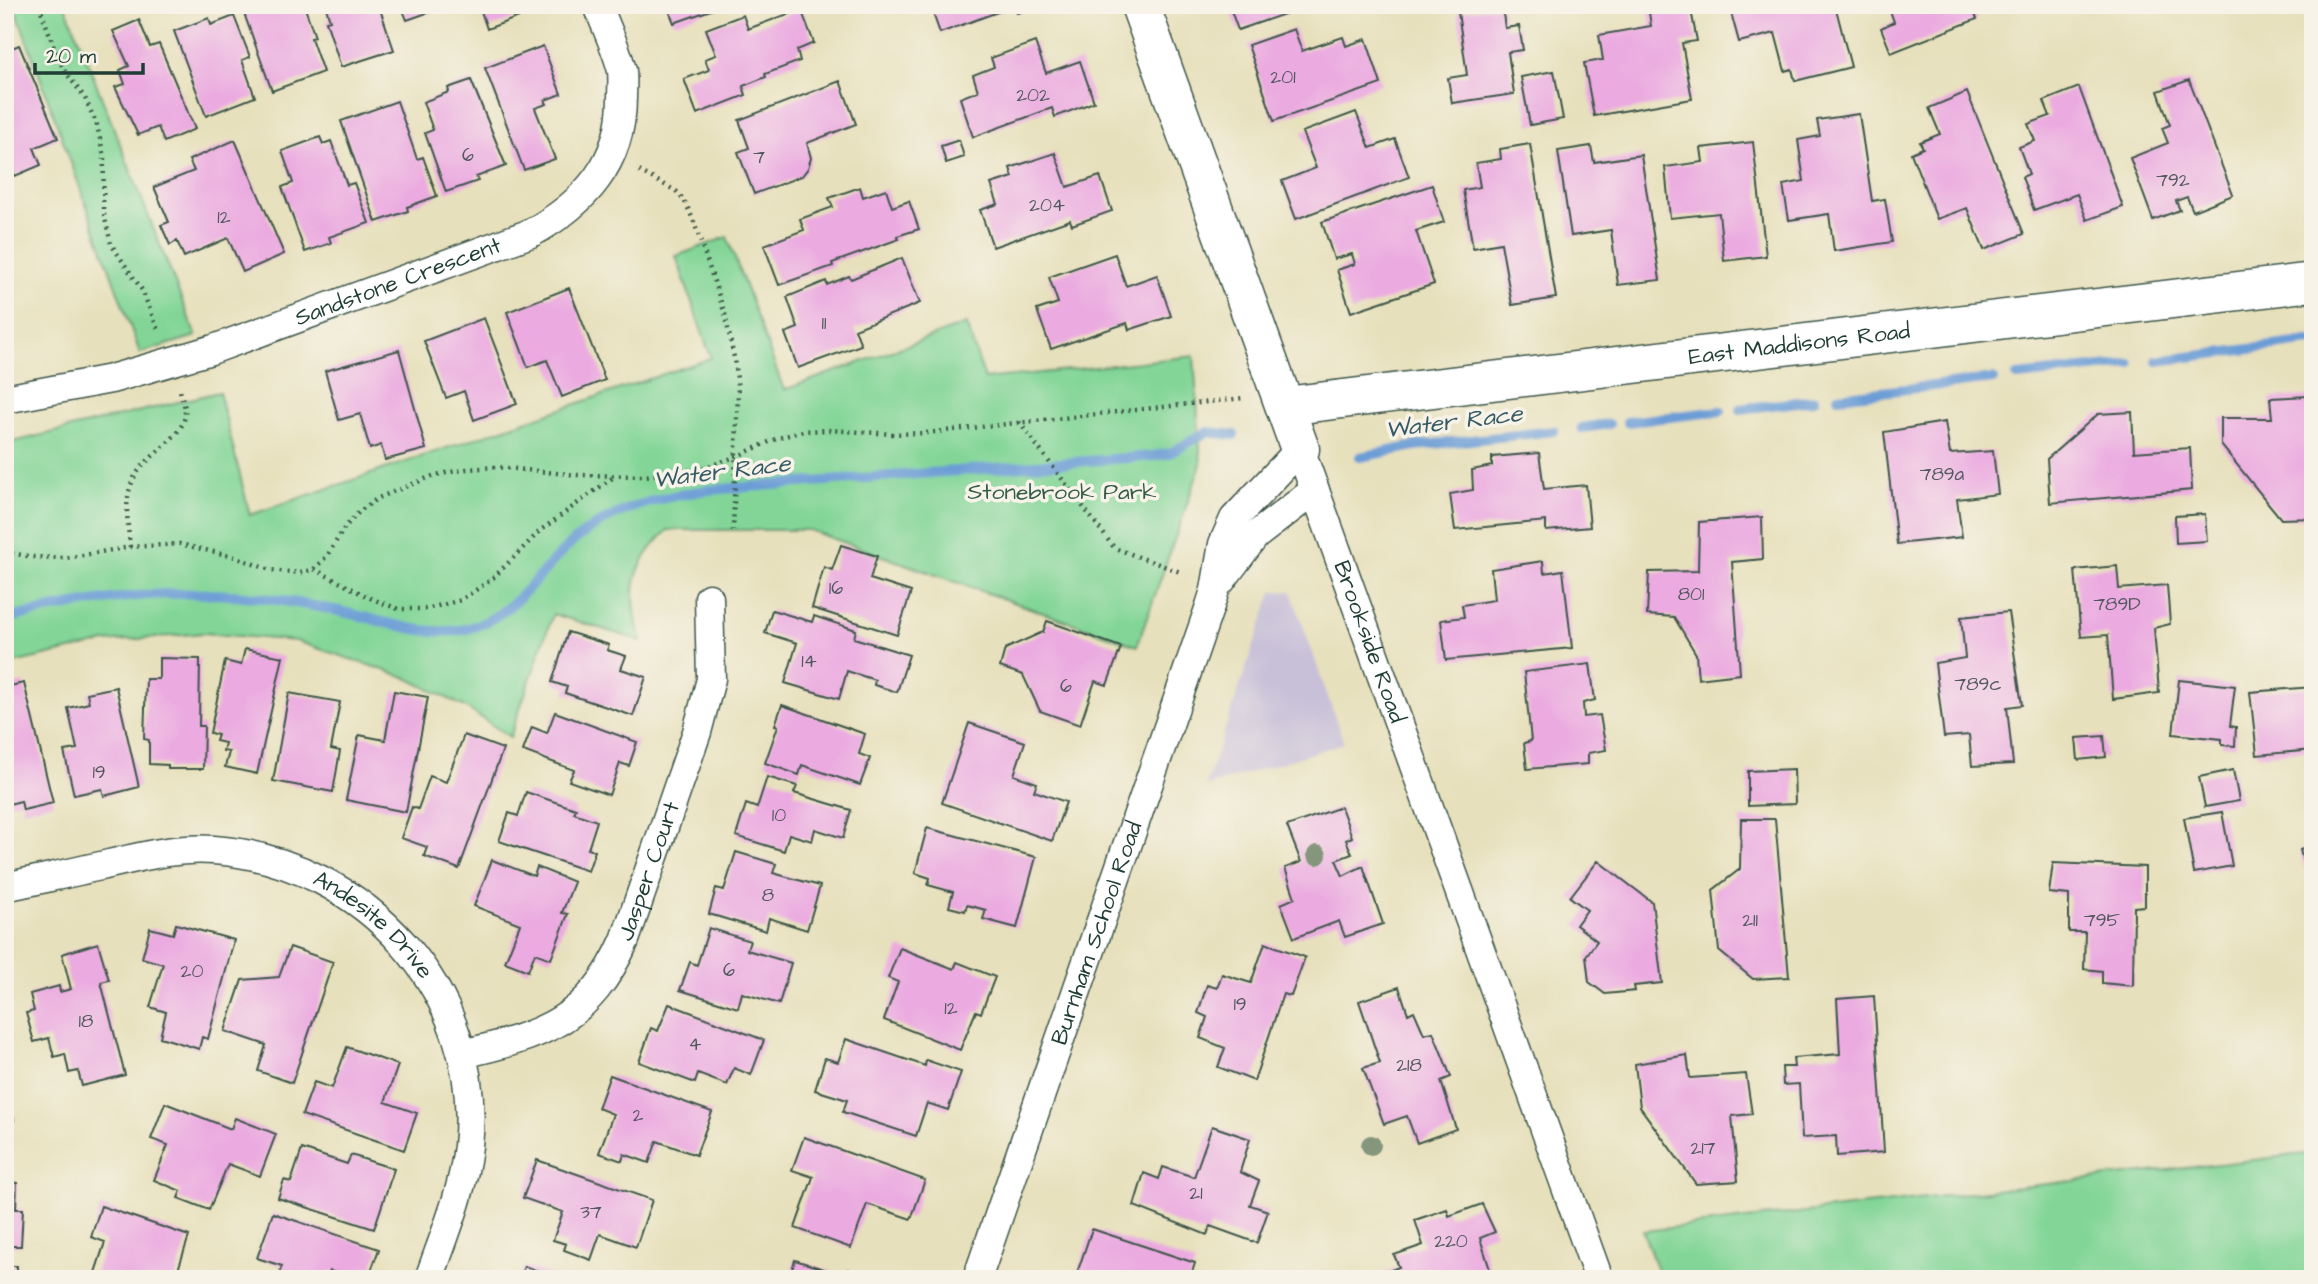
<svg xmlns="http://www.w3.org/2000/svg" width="2318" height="1284" viewBox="0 0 2318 1284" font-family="'Architects Daughter',sans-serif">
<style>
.industrial{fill:#c8c0d8}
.green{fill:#82d597;stroke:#508966;stroke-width:2}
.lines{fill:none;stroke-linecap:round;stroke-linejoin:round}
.stream{stroke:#6c9dd6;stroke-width:10}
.building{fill:#ebaae0}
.street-casing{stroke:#3d5548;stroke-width:31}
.secondary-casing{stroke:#3d5548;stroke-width:41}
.path{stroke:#3d5548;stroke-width:4.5;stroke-dasharray:2 5;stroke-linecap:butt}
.street{stroke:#fff;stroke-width:28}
.secondary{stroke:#fff;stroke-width:38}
.tree{fill:#84977c}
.labels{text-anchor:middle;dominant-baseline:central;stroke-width:7;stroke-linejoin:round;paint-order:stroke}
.number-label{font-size:19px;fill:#52585f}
.street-label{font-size:23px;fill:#1f3d34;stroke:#f7f3e8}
.park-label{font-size:23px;fill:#335b48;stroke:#f7f3e8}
.water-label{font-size:24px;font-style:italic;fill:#365a65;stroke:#f7f3e8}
</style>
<rect width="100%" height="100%" fill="#f7f3e8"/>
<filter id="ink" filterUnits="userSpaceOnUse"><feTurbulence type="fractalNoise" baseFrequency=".0143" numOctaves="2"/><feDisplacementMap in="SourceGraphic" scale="14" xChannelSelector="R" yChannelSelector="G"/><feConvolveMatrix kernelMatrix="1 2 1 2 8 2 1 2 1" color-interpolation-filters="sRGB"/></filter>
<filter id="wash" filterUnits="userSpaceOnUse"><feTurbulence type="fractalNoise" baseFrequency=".00686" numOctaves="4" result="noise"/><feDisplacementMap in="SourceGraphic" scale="28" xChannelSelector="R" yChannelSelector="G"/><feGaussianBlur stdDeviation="1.57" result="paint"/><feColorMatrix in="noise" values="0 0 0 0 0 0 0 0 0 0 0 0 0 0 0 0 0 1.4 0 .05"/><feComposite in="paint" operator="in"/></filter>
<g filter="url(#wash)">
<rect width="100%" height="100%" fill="#e7e0bc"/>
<path class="industrial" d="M1291,591L1344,743L1205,787L1272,592Z"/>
<path class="green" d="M14,5H65L196,336L140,353Z
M727,237L784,390L966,324L985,379L1194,356L1201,464L1137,646L809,530H668C630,566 628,592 641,641L553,614L510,737L465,707L405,677L296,641L204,633L106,642L5,665V444L219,392L250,515L711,358L676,256Z
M2313,1153V1279H1660L1643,1231Z"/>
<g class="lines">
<path class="stream" d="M2157,361L2312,341
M2017,376L2130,364
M1838,397L1993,379
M1740,409L1814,400
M1627,422L1721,411
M1582,428L1609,424
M1360,457L1415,446L1554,431
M5,619C101,597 180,585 278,600C304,604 331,609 356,615C392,624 430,637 466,629C514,618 540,569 575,540C614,508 659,497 708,490L1153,456L1170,453L1207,432L1234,435"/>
</g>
<g id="blocks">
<path class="building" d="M241,5H304L315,37L311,38L323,72L272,91Z
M325,5H389L380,9L394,50L341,67L326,21L330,20Z
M401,5H447V6L407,20Z
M479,5H524L527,14L487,29Z
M667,5H722V6L674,23Z
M930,5H1038V6L1017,13L1014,6L940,33Z
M1229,5H1308V6L1238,30Z
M1648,5H1690L1697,41L1682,43L1692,99L1594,116L1584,63L1603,60L1599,35L1651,26Z
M1735,5H1835L1851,67L1795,81L1792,69L1785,71L1775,33L1739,42L1730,9L1736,8Z
M1888,5H1971L1977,19L1891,53L1881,28L1894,22Z
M1502,6L1505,28L1519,26L1523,50L1508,52L1514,94L1452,103L1448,78L1467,75L1458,12Z
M801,9L814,43L797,50L800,61L765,74L766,77L743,86L746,95L697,114L684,79L709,70L705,59L716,55L706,29L743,15L748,29Z
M234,16L250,57L242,60L255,97L206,116L174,31L209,18L211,25Z
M139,20L150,47L159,44L195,129L164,142L158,127L138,135L115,87L125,84L120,70L129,66L113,31Z
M1294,29L1302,51L1343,37L1346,46L1366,39L1381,84L1274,121L1248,45Z
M1035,42L1046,73L1080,61L1094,102L1055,117L1052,108L973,137L960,98L978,91L973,75L994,67L991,58Z
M19,45L58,138L34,148L41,165L15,176L5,154V51Z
M543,46L561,94L545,100L547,104L535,108L555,159L524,170L485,68Z
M1554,71L1563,119L1530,125L1521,77Z
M471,80L506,166L476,177L478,181L446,192L425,133L433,130L423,102L449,92L448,88Z
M2189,80L2233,195L2193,211L2187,197L2176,201L2180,210L2153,220L2130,158L2168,143L2162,128L2170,125L2158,91Z
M840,81L856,124L807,143L811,158L808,168L802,176L754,194L738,152L749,148L739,120Z
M2079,87L2123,207L2087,220L2077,194L2034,210L2022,177L2029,174L2019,147L2035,141L2028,124L2050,116L2044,101Z
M1967,92L2024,234L1984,250L1967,208L1937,219L1911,153L1923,148L1920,142L1940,134L1929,108Z
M397,101L417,159L423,157L437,196L407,207L408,211L376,222L341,121Z
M1356,112L1370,148L1395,139L1409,177L1296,219L1282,181L1316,168L1302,132Z
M1859,114L1872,201L1885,199L1892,242L1834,251L1829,214L1789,220L1783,185L1804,181L1798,140L1820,136L1817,120Z
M320,137L323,144L331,141L347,185L354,183L369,223L329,237L331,243L305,252L282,187L293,183L282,151Z
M235,140L284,254L243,272L228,238L184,257L177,241L170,245L161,225L169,222L154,187L194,171L189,160Z
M959,140L964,157L946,163L941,146Z
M1753,142L1766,256L1724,261L1719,213L1670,218L1665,167L1703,162L1701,148Z
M1530,144L1556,298L1512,305L1501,243L1473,248L1463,190L1480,187L1476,163L1501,159L1500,149Z
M1591,146L1594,162L1641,155L1660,280L1618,285L1611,230L1571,236L1558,151Z
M1055,153L1067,187L1100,176L1112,211L1072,225L1070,220L993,247L980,210L998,204L991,184L1013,177L1010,168Z
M1432,185L1444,222L1416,231L1434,284L1351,312L1337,270L1355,264L1352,254L1334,259L1322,222Z
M860,187L863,197L886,189L892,207L909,201L919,229L897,236L899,239L832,263L833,266L779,285L764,245L804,230L800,219L833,207L829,198Z
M1115,254L1126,286L1157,275L1171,316L1129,330L1127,323L1051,349L1037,310L1058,303L1049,277Z
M902,258L920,303L855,329L861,345L798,368L785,333L798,328L787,297L826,281L827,285L849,276L851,279Z
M569,288L605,380L562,397L547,360L528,367L507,312Z
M484,318L517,404L474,420L464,391L446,398L424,341Z
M399,350L426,449L385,460L381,445L370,449L360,414L339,420L325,371Z
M2309,396L2313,466V518L2281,519L2221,445V418H2272L2270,398Z
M2132,412L2134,452L2190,448L2192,490L2050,503L2047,459L2098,414Z
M1945,422L1950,454L1993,451L1998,494L1957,499L1962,537L1897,544L1884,432Z
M1539,453L1544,489L1586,485L1590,527L1546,531V521L1455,530L1450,494L1473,490L1472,470L1492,466V457Z
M2205,514L2207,541L2176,543L2175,516Z
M1762,517L1763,559L1732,562L1740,674L1698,679L1696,654L1674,617L1647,615L1649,572L1698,571L1699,522Z
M841,545L877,556L870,579L911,592L897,635L812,608L824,567L832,570Z
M1543,561L1544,573L1563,570L1572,648L1446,660L1441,620L1464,617L1462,605L1494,600L1491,569Z
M2117,566L2119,589L2167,585L2170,624L2154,628L2159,693L2113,699L2108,635L2081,637L2075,570Z
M772,610L812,622L814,616L856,630L854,638L909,655L897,692L874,685L875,680L847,671L839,699L785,683L797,643L765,633Z
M2008,612L2022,705L2007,707L2013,764L1972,766L1969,735L1944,737L1935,663L1965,658L1961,617Z
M1047,621L1121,647L1107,685L1095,681L1080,725L1040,711L1023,675L1000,667L1005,649L1043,632Z
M568,632L609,645L607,650L626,656L621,669L646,677L633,716L565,693L567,687L552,682Z
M245,649L283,657L257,774L225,767L229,752L223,751L225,743L216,741L218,735L210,733L225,661L241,665Z
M159,658L200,659L199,726H204L203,769H168V765L149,764V740L144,739L146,679H159Z
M1590,664L1595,700L1583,703L1584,717L1600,715L1606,750L1588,753V764L1527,769L1524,743L1531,741L1524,672Z
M2179,680L2235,686L2230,726L2236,727L2235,746L2222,745V739L2173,734Z
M24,683L53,803L23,810L21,801L5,805V687Z
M116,687L139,787L104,796L102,789L74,795L64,751L77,749L68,708L89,703L87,693Z
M2313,687V750L2257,755L2250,692Z
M394,691L428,697L406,812L346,800L359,735L385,740Z
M289,693L340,702L331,749L340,751L333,792L273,781Z
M782,705L865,734L859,754L870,758L860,785L802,765L799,775L765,763L778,726L775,725Z
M555,712L637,742L629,766L620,763L609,795L569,781L574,770L523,751L532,727L547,733Z
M969,723L1025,742L1014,775L1037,783L1034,791L1066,802L1052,841L942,803Z
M464,735L503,749L459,869L424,856L427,847L401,838L412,807L418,809L430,776L446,782Z
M2104,736L2106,757L2078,760L2076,738Z
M1794,769L1795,804L1748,806V771Z
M2233,770L2239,801L2205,807L2199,777Z
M767,777L797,786L794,793L851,810L843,838L815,829L812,841L789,834L784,851L736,836L746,804L757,808Z
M526,792L576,809L574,813L597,821L588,849L595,851L588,871L499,841L509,813L518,816Z
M1341,807L1352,837L1346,840L1352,854L1336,860L1343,876L1363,866L1383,924L1345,937L1339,921L1294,938L1281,904L1295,898L1285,868L1301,862L1287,826Z
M2222,812L2232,866L2194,873L2184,818Z
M1741,819H1775L1789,977L1753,979L1719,951L1713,890L1740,869Z
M927,828L1036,857L1017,928L983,919L986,910L967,905L965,911L949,907L953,892L928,885L930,878L915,873Z
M2313,846V895H2312L2300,850Z
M736,852L776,864L773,873L820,886L807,930L769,918L766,931L709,914L716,888L724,890Z
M492,860L534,876L537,867L574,882L562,913L568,914L551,959L535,953L528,971L505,962L520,924L474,906Z
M1598,861L1652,902L1662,983L1634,986L1635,991L1605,994L1589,982L1586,956L1597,941L1576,925L1587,910L1570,897Z
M2053,863L2145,867V906L2134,907L2133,986L2102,983V971L2084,969L2085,932H2069V895L2049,893Z
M176,924L234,940L208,1039L202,1037L199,1049L160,1037L166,1012L150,1007L163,964L142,958L150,928L173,934Z
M709,928L750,941L747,950L791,963L779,1004L742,993L738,1008L680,990L690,962L697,965Z
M98,943L109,980L101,982L125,1075L82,1086L78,1071L69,1073L65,1054L54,1057L49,1038L34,1042L26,1013L34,1011L30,994L59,986L60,992L71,989L62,954Z
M1265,943L1305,957L1291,996L1283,994L1254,1081L1218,1067L1225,1048L1200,1038L1207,1017L1198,1013L1207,985L1217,988L1222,974L1251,983Z
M290,947L333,962L292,1083L258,1071L266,1045L225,1031L242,980L279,977Z
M900,948L954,969L957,962L995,977L981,1013L976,1011L960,1050L884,1020L898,982L888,978Z
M1399,987L1408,1014L1414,1011L1424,1034L1433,1032L1451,1077L1441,1081L1456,1129L1417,1143L1407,1116L1384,1124L1363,1068L1380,1063L1359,1001Z
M1874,996L1884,1152L1837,1156L1836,1136L1802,1138L1799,1084L1783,1085L1782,1067H1794L1793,1058L1840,1054L1837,999Z
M669,1004L764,1040L751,1075L734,1068L727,1085L698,1074L695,1083L639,1062L651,1028L658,1031Z
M846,1039L925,1066L926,1060L961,1072L948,1110L927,1103L916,1136L843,1112L847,1100L815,1090L825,1058L838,1062Z
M347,1047L398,1065L385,1102L417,1113L404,1150L302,1115L314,1082L332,1088Z
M1687,1055L1690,1078L1746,1074L1752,1114L1732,1116L1738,1181L1696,1184L1640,1107L1635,1064Z
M610,1075L712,1112L696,1155L657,1141L649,1163L624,1154L622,1161L599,1153L613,1114L598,1108Z
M5,1081L14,1120L5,1121Z
M165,1103L231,1129L235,1118L276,1134L260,1176L228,1164L209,1210L178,1198L181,1191L154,1180L168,1145L151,1139Z
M1212,1126L1250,1139L1240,1172L1259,1181L1250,1205L1268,1211L1257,1243L1210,1226L1207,1235L1134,1206L1144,1173L1159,1179L1163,1167L1194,1177Z
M804,1137L925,1180L911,1219L867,1204L851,1248L795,1228L813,1177L792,1170Z
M302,1149L347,1164L351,1155L394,1169L374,1229L278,1198L284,1180L291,1182Z
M537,1160L652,1200L636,1247L600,1234L591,1260L564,1250L566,1244L553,1240L563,1212L523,1198Z
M5,1182L17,1183L16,1209H23L21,1246H5Z
M1482,1204L1495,1232L1480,1238L1493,1279H1382L1381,1274L1399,1267L1394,1255L1423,1245L1415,1220L1447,1209L1449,1216Z
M101,1206L189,1236L175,1279H93L105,1242L91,1237Z
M273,1213L379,1249L368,1279H353L330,1271L327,1279H277L282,1266L257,1258Z
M1092,1229L1195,1263L1190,1279H1075Z
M795,1260L846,1276L848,1269L876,1279H789Z
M5,1266H17V1279H5Z
M524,1266L558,1278V1279H520Z"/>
</g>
</g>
<g filter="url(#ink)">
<use href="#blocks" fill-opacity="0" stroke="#3d5548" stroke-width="2"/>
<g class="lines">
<g class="street-casing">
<g id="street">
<path id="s1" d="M5,399L111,379L211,350L531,233C585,203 622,163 622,98C622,90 623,80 622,71C617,49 605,26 598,5"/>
<path d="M1221,581L1255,536L1315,490"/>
<path id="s2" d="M5,887C40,879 75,872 109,864C144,856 178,847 214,850C365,861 485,993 468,1146C463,1192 444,1236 429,1279"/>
<path id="s3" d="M462,1054C542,1036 590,1020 625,940L697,732L711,679L709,598"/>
<path id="s4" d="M977,1279L1210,606L1215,590L1223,544L1234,519L1300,449L1599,1279"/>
</g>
</g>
<g class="secondary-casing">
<g id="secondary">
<path d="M1140,5L1300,449"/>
<path id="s5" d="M1285,406L2313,282"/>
</g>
</g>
<path class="path" d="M39,5L58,57L64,70L85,98L97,125L104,157L103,210L111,244L142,290L159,332
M639,171L676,191L684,200L693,219L725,314L736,367L738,393L733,531
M1019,422L1112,545L1117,549L1183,573
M130,547C128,523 123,500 134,478C145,455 187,437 185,411C185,404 181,397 180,390
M5,552L33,557L66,558L130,547L180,544L235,557L270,570L300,573L314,569L327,556L345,527L360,511L378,498L435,475L467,469L496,467L577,475L645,476L701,469L735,457L778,438L803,431L828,430L894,434L926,433L1244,398
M314,569L370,598L398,609H426L461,600L492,579L541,530L615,476"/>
<use href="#street" class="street"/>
<use href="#secondary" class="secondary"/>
</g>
<g class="tree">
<circle cx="1317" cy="855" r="10"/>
<circle cx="1371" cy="1145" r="10"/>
</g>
</g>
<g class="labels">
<g class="number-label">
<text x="1283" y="77">201</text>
<text x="1033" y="95">202</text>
<text x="468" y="155">6</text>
<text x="759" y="157">7</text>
<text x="2173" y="180">792</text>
<text x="1047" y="205">204</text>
<text x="224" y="217">12</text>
<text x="824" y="323">11</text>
<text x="1942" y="474">789a</text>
<text x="836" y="588">16</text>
<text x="1691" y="594">801</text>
<text x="2117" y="604">789D</text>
<text x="809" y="661">14</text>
<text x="1978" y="684">789c</text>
<text x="1066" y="686">6</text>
<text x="99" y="772">19</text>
<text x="779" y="815">10</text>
<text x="768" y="895">8</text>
<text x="1750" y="920">211</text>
<text x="2102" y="920">795</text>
<text x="729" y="970">6</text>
<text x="192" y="971">20</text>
<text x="1240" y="1004">19</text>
<text x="951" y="1008">12</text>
<text x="86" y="1021">18</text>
<text x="695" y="1044">4</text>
<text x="1409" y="1065">218</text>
<text x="638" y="1115">2</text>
<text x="1703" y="1148">217</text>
<text x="1196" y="1193">21</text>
<text x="591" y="1212">37</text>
<text x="1451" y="1241">220</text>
</g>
<g class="street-label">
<text stroke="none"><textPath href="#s1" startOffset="411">Sandstone Crescent</textPath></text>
<text stroke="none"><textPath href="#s5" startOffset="518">East Maddisons Road</textPath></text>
<text stroke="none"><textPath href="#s4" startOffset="1104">Brookside Road</textPath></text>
<text stroke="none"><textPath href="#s3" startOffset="282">Jasper Court</textPath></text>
<text stroke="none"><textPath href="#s2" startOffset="394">Andesite Drive</textPath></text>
<text stroke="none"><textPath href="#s4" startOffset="366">Burnham School Road</textPath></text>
</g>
<g class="park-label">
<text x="1062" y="492">Stonebrook Park</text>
</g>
<g class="water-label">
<text transform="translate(1454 422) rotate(-7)">Water Race</text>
<text transform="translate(722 472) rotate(-7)">Water Race</text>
</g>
</g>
<rect width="2318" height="1284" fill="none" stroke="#f7f3e8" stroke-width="28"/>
<path d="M35 63v10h108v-10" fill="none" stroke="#1f3d34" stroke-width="3.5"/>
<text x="46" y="63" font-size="21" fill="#1f3d34" stroke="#f7f3e8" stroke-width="5" paint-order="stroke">20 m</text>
</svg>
